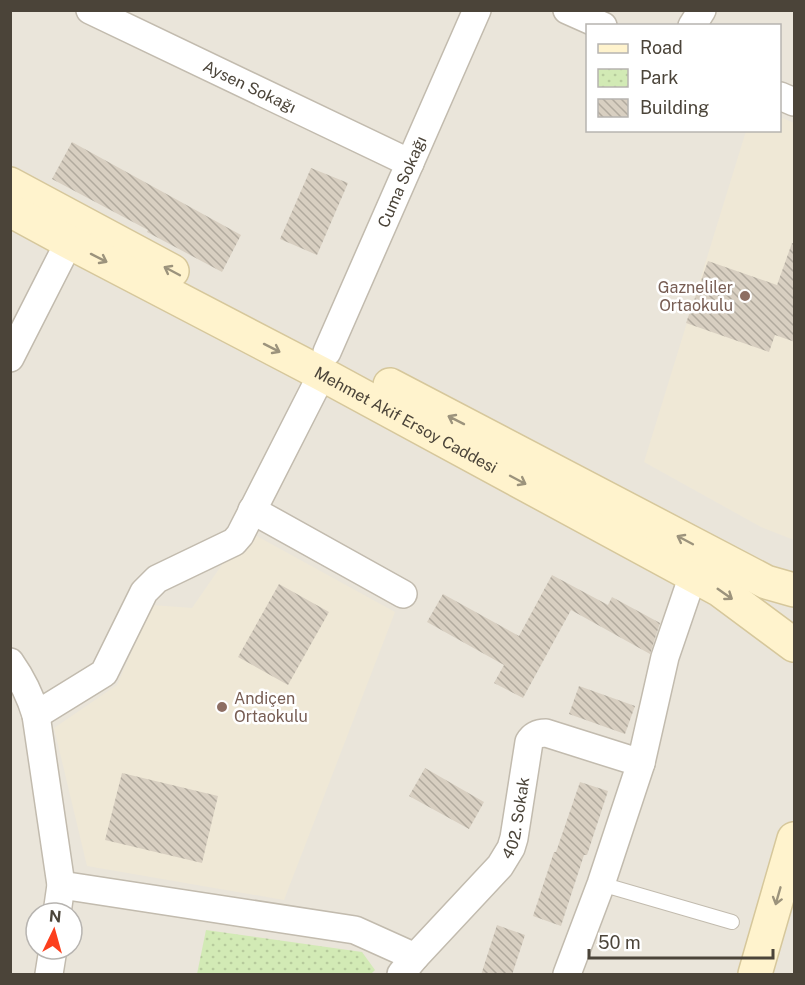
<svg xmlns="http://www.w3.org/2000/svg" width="805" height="985" viewBox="0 0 805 985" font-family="'Public Sans',sans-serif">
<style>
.residential{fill:#eae5da;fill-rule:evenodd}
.education{fill:#efe8d6}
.park{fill:url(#park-dots)}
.building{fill:url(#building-back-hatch)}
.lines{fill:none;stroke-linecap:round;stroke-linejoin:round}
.lane-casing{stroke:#c2bbae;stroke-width:16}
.street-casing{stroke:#c2bbae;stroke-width:30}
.secondary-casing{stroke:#d6c79b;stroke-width:36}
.lane{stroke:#fff;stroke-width:14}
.street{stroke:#fff;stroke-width:27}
.secondary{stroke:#fff3cd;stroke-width:33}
.oneway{stroke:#9c937c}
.education-dot{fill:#8d6e63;stroke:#fff;stroke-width:2}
.labels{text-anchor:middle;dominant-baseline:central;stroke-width:5;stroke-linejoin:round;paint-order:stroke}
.street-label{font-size:16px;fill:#4b4439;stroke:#fff}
.education-label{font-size:16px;fill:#785e54;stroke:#fff;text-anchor:end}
</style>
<defs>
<pattern id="park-dots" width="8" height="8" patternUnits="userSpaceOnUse" patternTransform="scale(1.5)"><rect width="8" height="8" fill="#d2eab5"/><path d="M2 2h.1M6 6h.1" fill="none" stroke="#b6ca9c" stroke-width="1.8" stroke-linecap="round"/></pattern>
<pattern id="building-back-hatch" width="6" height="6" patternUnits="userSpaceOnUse" patternTransform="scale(1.5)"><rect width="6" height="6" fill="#d8cfc1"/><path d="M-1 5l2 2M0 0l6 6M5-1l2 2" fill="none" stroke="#b1aa9e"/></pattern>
</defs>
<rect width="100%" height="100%" fill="#f6f3ec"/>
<path class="residential" d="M11,11H794V974H11ZM588,26H780V130H588ZM36,913H72V949H36Z"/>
<path class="education" d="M780,117L794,123V540L761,527L644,462L746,131L780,130Z
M246,530L395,612L284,900L87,866L54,728L117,685L152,605L192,608Z"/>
<path class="park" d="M206,930L362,952L375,970L371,974H197Z"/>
<path class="building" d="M72,142L241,235L222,272L147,232L148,230L52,179Z
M311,168L348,183L317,255L280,239Z
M792,243L795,244V342L775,335L769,352L686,323L708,261L777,285Z
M552,575L608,605L612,597L660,623L650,654L571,610L523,698L494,683L504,665L427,622L443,594L519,636Z
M279,584L329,612L288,685L238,657Z
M579,686L635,706L625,734L569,714Z
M425,768L484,802L469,829L409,796Z
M122,773L218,796L202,863L105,840Z
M580,782L608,791L587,855H584L561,926L533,916L554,852H556Z
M497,925L525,935L512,975H481Z"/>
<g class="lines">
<g class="lane-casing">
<path id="lane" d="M601,884L732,922"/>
</g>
<g class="street-casing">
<g id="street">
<path id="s1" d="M90,10L410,163"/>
<path d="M567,10L603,26"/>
<path d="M692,26L702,10"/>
<path d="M780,96L794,102"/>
<path id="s2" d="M327,352L477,10"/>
<path d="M10,358L69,242"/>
<path d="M252,510L403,594"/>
<path d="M10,662C22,679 30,695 36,715L61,885L57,913"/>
<path d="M36,715L104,673L144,592L157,579L234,542L240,535L322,374"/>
<path d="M61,885L355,930L415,957"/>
<path d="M49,974L53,949"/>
<path id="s3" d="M401,974L415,957L500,866L511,848L514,838L529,742C533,735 538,733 546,733L641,763"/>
<path d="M567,974L601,884L641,763L665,657L693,575"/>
</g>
</g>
<g class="secondary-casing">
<g id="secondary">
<path d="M10,184L172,271"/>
<path id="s4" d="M10,210L69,242L322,374L720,590L794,645"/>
<path d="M390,385L766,582L794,590"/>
<path d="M755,974L794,839"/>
</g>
</g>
<use href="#lane" class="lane"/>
<use href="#street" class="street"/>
<use href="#secondary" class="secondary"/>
</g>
<defs><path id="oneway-shaft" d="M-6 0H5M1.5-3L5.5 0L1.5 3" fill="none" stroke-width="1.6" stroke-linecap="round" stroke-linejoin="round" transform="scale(1.5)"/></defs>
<g class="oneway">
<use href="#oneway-shaft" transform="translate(99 258) rotate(27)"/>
<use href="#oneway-shaft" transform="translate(172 271) rotate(-152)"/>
<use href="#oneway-shaft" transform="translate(272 348) rotate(27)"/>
<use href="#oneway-shaft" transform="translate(456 420) rotate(-153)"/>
<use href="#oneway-shaft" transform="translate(518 480) rotate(28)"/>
<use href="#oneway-shaft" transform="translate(685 540) rotate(-152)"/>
<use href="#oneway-shaft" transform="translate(725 594) rotate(35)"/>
<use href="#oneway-shaft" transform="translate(778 896) rotate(106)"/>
</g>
<g class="education-dot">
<circle cx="745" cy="296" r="6"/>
<circle cx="222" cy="707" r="6"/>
</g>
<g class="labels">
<g class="street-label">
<text stroke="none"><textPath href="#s1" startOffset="177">Aysen Sokağı</textPath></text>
<text stroke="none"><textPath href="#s2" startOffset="186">Cuma Sokağı</textPath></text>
<text stroke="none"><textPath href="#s4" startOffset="448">Mehmet Akif Ersoy Caddesi</textPath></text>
<text stroke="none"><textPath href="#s3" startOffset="198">402. Sokak</textPath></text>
</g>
<g class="education-label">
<text x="733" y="287">Gazneliler<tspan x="733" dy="18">Ortaokulu</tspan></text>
<text x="234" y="698" text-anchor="start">Andiçen<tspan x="234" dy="18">Ortaokulu</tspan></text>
</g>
</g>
<rect width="805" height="985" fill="none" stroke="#4b4439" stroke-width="24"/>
<rect x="586" y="24" width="195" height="108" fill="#ffffff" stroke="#b7b4b0" stroke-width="1.5"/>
<rect x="598" y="44" width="30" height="9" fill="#fff3cd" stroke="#b7b4b0" stroke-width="1.5"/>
<text x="640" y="54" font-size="18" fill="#4b4439">Road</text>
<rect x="598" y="69" width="30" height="18" fill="url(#park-dots)" stroke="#b7b4b0" stroke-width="1.5"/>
<text x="640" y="84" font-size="18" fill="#4b4439">Park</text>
<rect x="598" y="99" width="30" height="18" fill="url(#building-back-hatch)" stroke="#b7b4b0" stroke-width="1.5"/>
<text x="640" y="114" font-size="18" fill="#4b4439">Building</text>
<g transform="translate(54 931) rotate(5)"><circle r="28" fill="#ffffff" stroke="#b7b4b0" stroke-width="1.5"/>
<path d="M0-4.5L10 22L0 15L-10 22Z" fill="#fc3f1d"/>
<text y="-9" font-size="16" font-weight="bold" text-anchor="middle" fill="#4b4439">N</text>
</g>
<path d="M589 949v9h184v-9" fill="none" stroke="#4b4439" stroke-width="3"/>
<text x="598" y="949" font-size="18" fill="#4b4439" stroke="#ffffff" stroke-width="4.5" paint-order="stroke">50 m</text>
</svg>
